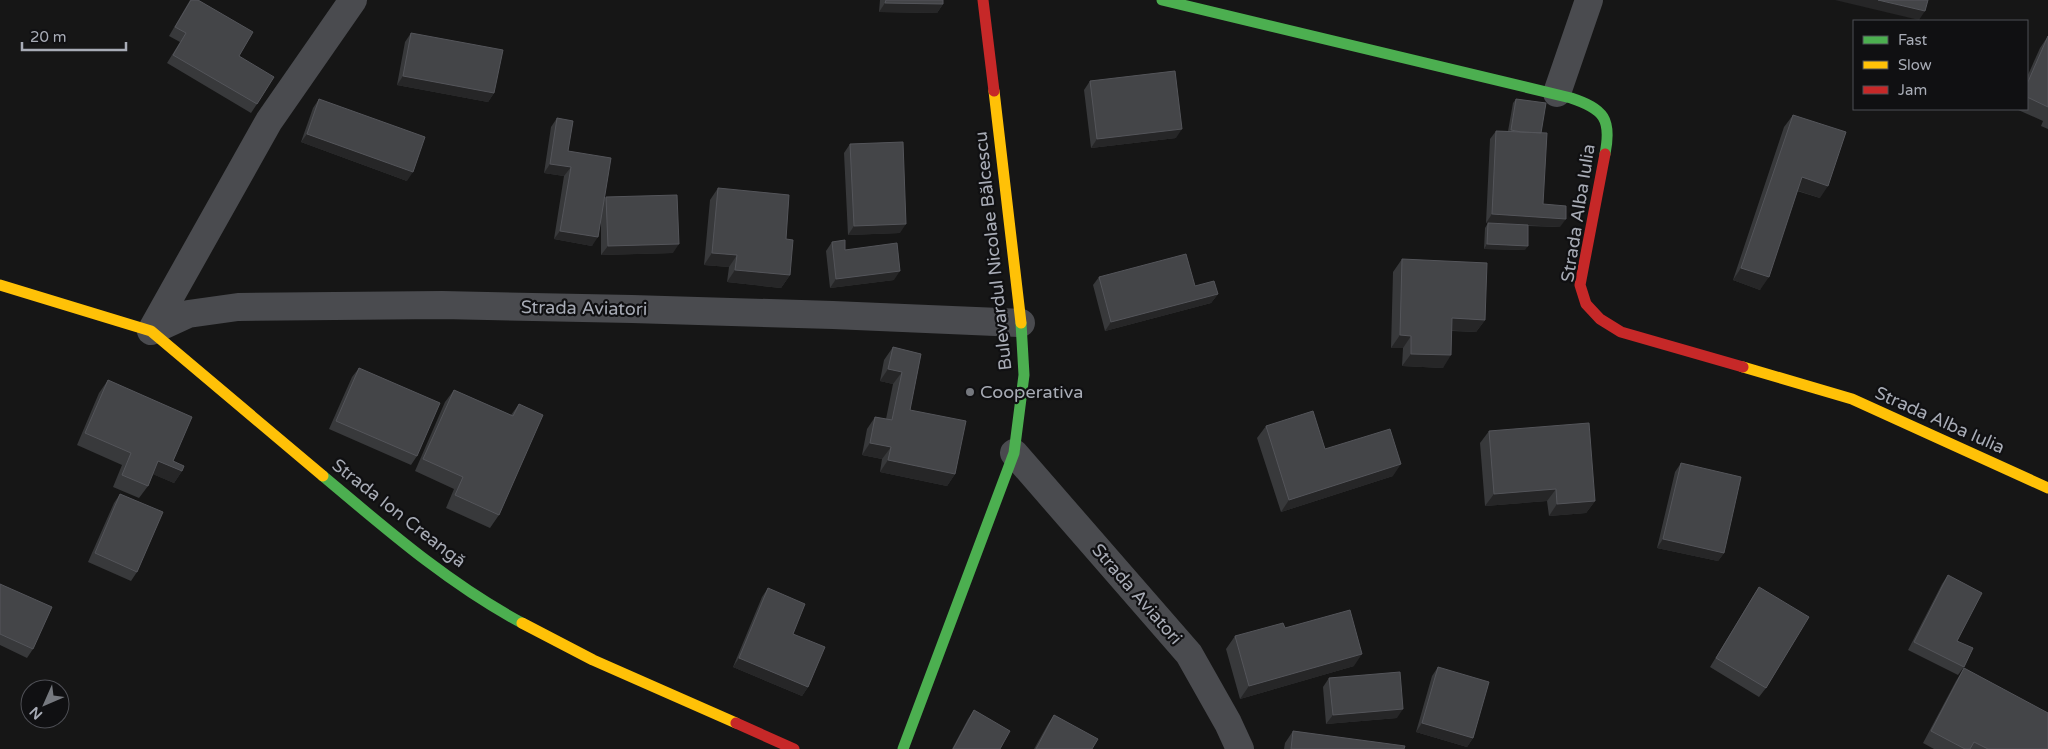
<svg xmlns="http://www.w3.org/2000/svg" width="2048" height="749" viewBox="0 0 2048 749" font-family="'Varela Round',sans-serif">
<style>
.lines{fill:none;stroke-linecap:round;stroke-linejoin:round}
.street{stroke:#4a4b4f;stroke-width:28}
.fast{stroke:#4caf50;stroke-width:11}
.slow{stroke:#ffc107;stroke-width:11}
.jam{stroke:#c62828;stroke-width:11}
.wall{fill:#38393b}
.shaded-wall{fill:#262627}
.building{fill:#444548;stroke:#54555a}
.poi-dot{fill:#75787e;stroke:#101012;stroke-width:2}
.labels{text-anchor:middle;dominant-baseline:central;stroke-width:4.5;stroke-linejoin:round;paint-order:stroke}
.street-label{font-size:18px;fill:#a8acb6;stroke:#101012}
.poi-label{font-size:18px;fill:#a8acb6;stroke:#101012;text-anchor:start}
</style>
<rect width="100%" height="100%" fill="#161616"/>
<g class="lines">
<path class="street" d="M1557,93L1589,0
M151,331L188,314L238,307L442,305L632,309L833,315L1021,323
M151,331L269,121L353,0
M1014,453L1189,654L1228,723L1240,749"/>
<path class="fast" d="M1162,0L1571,98C1604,109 1612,119 1605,154
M323,476C386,529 449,584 522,623
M903,749L1014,453L1024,375L1021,323"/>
<path class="slow" d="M994,91L1021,323
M0,285L151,331L323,476
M1743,367L1852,399L2048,488
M522,623L593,660L736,723"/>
<path class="jam" d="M983,0L994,91
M1605,154L1580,285L1586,304L1600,319L1621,332L1743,367
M736,723L794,749"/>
</g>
<path class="wall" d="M190,0L239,56L257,104L251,113L167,63L180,42L169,36Z
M880,0H943V4L937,13L879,12Z
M411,33L494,93L488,102L397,85L405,42Z
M2048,36V129L2041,126L2043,121L2016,109H2027V77L2040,48Z
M1090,81L1176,138L1091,148L1084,90Z
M319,99L407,181L301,142L313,108Z
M1516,99L1541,133L1543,204L1560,227L1528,226L1525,250L1484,249L1485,228L1488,223H1486L1490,139L1496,131H1508L1513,103Z
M1793,115L1820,198L1797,191L1760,290L1733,280L1784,127Z
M557,118L568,151L604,200L606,197L673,253L601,255V220L592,246L554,239L564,176L544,173L551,127Z
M850,144L900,233L848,235L844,153Z
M718,188L786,239L790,275L781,288L727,282L729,267L704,265L710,200Z
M832,242L845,250L894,280L830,288L826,251Z
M1402,259L1485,320L1476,332L1452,331L1443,368L1402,366L1403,348H1391L1393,272Z
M1099,277L1195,286L1218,294L1211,303L1105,331L1093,285Z
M893,347L921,354L910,410L955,474L947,486L880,472L882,459L862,455L867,429L875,417L886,419L893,384L880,381L884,360Z
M359,368L417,456L411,465L329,429L352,377Z
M108,380L173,461L182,471L174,483L153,474L148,486L139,498L113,487L122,465L77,445L99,393Z
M454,390L511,415L519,404L499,515L490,528L446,508L454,489L415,471L445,402Z
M1266,426L1325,449L1393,476L1281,512L1257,438Z
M1489,431L1595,501L1586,513L1549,516L1547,501L1485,506L1480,443Z
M1681,463L1724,553L1718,561L1657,548L1675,472Z
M120,494L137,572L131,581L88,562L114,503Z
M1948,575L1957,641L1964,667L1958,675L1908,650L1942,584Z
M0,584L33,649L27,658L0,645Z
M1759,587L1766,688L1759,697L1710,667L1753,596Z
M768,588L793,634L808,687L802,696L733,667L762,597Z
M1285,628L1354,666L1240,699L1226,649L1235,636Z
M1438,667L1473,738L1467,747L1416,732L1432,676Z
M1964,668L2048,749H1934L1923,743L1956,681Z
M1329,678L1397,718L1326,724L1323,687Z
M974,710L1000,749H952L968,719Z
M1054,715L1092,749H1034L1048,724Z
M1293,731L1404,749H1284L1285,743Z"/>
<path class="shaded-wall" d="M1835,0H1878L1925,11L1919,20Z
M885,3L943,4L937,13L879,12Z
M403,76L494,93L488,102L397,85Z
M1182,129L1176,138L1091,148L1097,139Z
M307,134L413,172L407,181L301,142Z
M550,164L571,167L564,176L544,173Z
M1802,177L1828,186L1820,198L1793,189Z
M1492,214L1566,219L1560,227L1486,223Z
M906,224L900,233L848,235L854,226Z
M560,231L598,237L592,246L554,239Z
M679,244L673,253L601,255L608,246Z
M1487,244L1528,246L1525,250L1484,249Z
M712,253L737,255L729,267L704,265Z
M1741,268L1769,277L1760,290L1733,280Z
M735,270L790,275L781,288L727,282Z
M900,271L894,280L830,288L836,279Z
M1218,294L1211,303L1105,331L1111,322Z
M1452,318L1485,320L1476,332L1444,330Z
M1400,335L1411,336L1403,348H1391Z
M1411,354L1451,355L1443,368L1402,366Z
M888,369L902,372L893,384L880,381Z
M870,443L891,447L882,459L862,455Z
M888,460L955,474L947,486L880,472Z
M158,461L182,471L174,483L150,473Z
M1401,464L1393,476L1281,512L1289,500Z
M1556,489L1547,501L1485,506L1494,494Z
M1595,501L1586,513L1549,516L1557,504Z
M1663,539L1724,553L1718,561L1657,548Z
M1362,654L1354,666L1240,699L1249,686Z
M739,658L808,687L802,696L733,667Z
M1403,709L1397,718L1326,724L1333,715Z
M1422,723L1473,738L1467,747L1416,732Z"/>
<path class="building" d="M191,0H198L253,32L239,56L274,77L257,104L173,55L186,33L175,27Z
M886,0H943V4L885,3Z
M1878,0H1928L1925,11Z
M411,33L503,50L494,93L403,76Z
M2048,36V107L2027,97V84Z
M1175,71L1182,129L1097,139L1090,81Z
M319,99L425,137L413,172L307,134Z
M1516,99L1546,103L1541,133L1521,132L1511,130Z
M1793,115L1846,132L1828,186L1802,177L1769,277L1741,268Z
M557,118L573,121L568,151L611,158L598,237L560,231L571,167L550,164Z
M1496,131L1547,133L1543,204L1566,206V219L1492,214Z
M903,142L906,224L854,226L850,144Z
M718,188L789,195L786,239L793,240L790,275L735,270L737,255L712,253Z
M677,195L679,244L608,246L606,197Z
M1488,223L1528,225V246L1487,244Z
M845,240V250L897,243L900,271L836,279L832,242Z
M1186,254L1195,286L1214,281L1218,294L1111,322L1099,277Z
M1402,259L1487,263L1485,320L1452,318L1451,355L1411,354V336L1400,335Z
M893,347L921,354L910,410L966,421L955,474L888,460L891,447L870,443L875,417L892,420L902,372L888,369Z
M359,368L440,403L417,456L336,421Z
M108,380L192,417L173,461L184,466L182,471L158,461L148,486L122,475L131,453L85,433Z
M454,390L513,416L519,404L543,415L499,515L455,495L463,477L423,459Z
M1313,411L1325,449L1390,429L1401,464L1289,500L1266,426Z
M1589,423L1595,501L1557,504L1556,489L1494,494L1489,431Z
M1681,463L1741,477L1724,553L1663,539Z
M120,494L163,512L137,572L95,553Z
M1948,575L1982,593L1957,641L1973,648L1964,667L1914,642Z
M0,584L52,607L33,649L0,634Z
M1759,587L1809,617L1766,688L1716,658Z
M768,588L805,604L793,634L825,647L808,687L739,658Z
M1350,610L1362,654L1249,686L1235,636L1283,623L1285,628Z
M1438,667L1489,682L1473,738L1422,723Z
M1964,668L2048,713V749H1988L1974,742L1970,749H1965L1931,731Z
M1400,672L1403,709L1333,715L1329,678Z
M974,710L1010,731L1000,749H953Z
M1054,715L1098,739L1092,749H1036Z
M1293,731L1405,746L1404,749H1291Z"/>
<circle class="poi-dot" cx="970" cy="392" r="5"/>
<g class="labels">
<g class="street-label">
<text transform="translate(1578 213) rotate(-81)">Strada Alba Iulia</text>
<text transform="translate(993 251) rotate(-96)">Bulevardul Nicolae Bălcescu</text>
<text transform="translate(584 308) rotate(1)">Strada Aviatori</text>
<text transform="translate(1940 420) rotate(24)">Strada Alba Iulia</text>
<text transform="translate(399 513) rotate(38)">Strada Ion Creangă</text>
<text transform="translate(1137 594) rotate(49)">Strada Aviatori</text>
</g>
<g class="poi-label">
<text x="980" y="392">Cooperativa</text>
</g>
</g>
<rect x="1853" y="20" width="175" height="90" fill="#101012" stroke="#4d4e54"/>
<rect x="1863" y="36" width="25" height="8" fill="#4caf50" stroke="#4d4e54"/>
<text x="1898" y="45" font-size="15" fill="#a8acb6">Fast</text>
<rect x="1863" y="61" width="25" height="8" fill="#ffc107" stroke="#4d4e54"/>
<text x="1898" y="70" font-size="15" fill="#a8acb6">Slow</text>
<rect x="1863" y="86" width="25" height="8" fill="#c62828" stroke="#4d4e54"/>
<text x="1898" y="95" font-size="15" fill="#a8acb6">Jam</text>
<g transform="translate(45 704) rotate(225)"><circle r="24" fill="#101012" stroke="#4d4e54"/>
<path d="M0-4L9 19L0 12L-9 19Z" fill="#75787e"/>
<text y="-8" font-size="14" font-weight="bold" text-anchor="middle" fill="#a8acb6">N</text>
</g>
<path d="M22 42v8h104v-8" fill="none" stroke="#a8acb6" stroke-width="2.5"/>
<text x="30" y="42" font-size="15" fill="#a8acb6" stroke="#101012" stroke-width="4" paint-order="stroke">20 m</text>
</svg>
